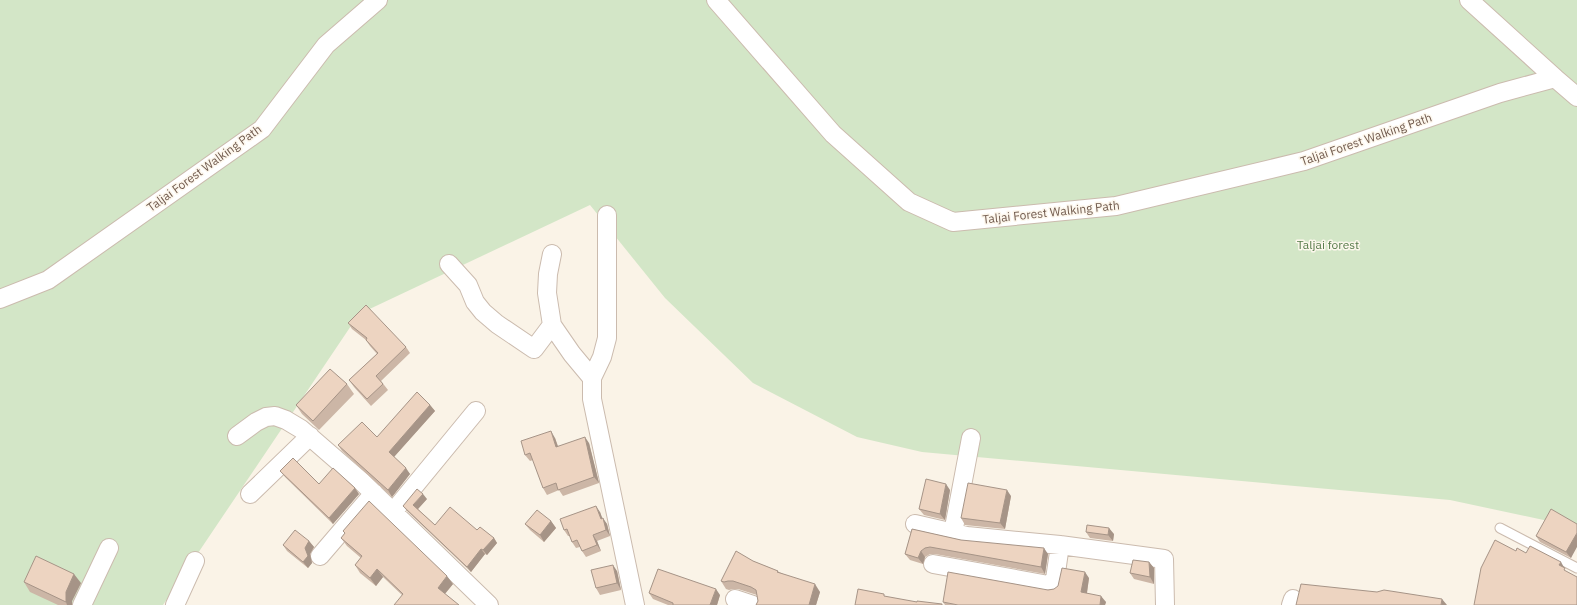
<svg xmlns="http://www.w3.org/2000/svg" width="1577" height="605" viewBox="0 0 1577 605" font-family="'IBM Plex Sans',sans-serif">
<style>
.green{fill:#d3e6c7}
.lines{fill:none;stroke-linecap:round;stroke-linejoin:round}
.lane-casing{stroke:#cbbbae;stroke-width:11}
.street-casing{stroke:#cbbbae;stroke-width:20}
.lane{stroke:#fff;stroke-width:9}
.street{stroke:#fff;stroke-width:18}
.wall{fill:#ccb6a6}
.shaded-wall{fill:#a69487}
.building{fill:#edd4c1;stroke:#a69487}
.labels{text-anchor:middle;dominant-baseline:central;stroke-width:3;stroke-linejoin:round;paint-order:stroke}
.street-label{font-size:12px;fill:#715b4e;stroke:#fdf7ed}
.park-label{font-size:12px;fill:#577b4a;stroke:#fdf7ed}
</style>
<rect width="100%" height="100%" fill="#faf3e7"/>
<path class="green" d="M0,0H1577V530L1567,525L1450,500L922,452L857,437L753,383L665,298L590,205L359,314L163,605H0Z"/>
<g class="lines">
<g class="lane-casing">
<path id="lane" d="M1500,528L1577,568"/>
</g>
<g class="street-casing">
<path id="street" d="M716,0L833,134L909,202L953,222L1116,206L1304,161L1500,93L1555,78L1469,0
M1555,78L1577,97
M607,215V338L602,357L592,378V399L635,605
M552,254L548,274L547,293L552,325L572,354L592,378
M449,264L468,285L475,302L483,312L497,324L534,349L552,325
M0,299L48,280L262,129L326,45L378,0
M237,436L256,422L266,417L275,416L286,420L301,429L361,481L489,605
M250,494L310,436
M393,512L476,411
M915,524L967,536L1060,545L1164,559L1165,605
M953,533L971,438
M320,556L374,493
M933,564L1054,586L1060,545
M735,599L753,605
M82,605L109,548
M175,605L195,561
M1291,605L1293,599L1298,603L1312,597H1319"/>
</g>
<use href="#lane" class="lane"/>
<use href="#street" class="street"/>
</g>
<path class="wall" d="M348,323L406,347L410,353L381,381L388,390L371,406L354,387L349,380L377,354L370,346L366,340L352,329Z
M347,384L354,394L319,430L302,414L296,405Z
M430,405L435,411L394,457L410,474L392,497L342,451L338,445L377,437Z
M555,438L558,446L589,443L599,483L563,496L559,490L547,495L543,488L533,460L530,461L525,455Z
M280,471L319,484L359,494L333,524L285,477Z
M950,490L945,520L924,515L919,509Z
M1011,496L1005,529L965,525L961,518Z
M427,499L418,509L435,525L477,530L494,538L497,543L487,555L485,554L471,572L407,511L403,506Z
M600,512L602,519L607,524L610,536L597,541L601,551L586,557L582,551L580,547L576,548L572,542L570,536H568L564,530Z
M551,521L556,528L544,542L530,530L525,524Z
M1577,524L1571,558L1540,542L1536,536Z
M912,529L961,540L1048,554L1045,574L935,554H930L925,557L923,564L910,560L905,554Z
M343,531L453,584L445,594L402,595L383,577L376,586L360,573L355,565L361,558L347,546L341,538L345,533Z
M1086,532L1114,534L1113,541L1090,538Z
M309,541L314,547L310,554L312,563L308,568L287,551L283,545Z
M753,561L778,571L779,572L820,592L816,605H756L758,601L757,595L738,589H733L729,590L726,589L721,581Z
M1149,562L1154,568V584L1134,579L1130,573Z
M617,571L621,590L600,595L596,588Z
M1089,578L1087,593L1106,602L1105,605H945L943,602L1054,589Z
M24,582L81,583L72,601V605H58L30,592Z
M649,593L720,595L717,605H668L653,599Z"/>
<path class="shaded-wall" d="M430,405L435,411L393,458L389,452Z
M551,431L555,438L560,453L556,447Z
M585,437L589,443L599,483L594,477Z
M406,468L410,474L392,497L388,490Z
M946,484L950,490L945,520L940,514Z
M355,488L359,494L333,524L329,518Z
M1007,490L1011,496L1005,529L1000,523Z
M423,494L427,499L417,510L413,505Z
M596,506L600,512L605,525L601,519Z
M603,518L607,524L610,536L606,530Z
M551,521L556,528L544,542L540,535Z
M1109,528L1114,534L1113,541L1108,535Z
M1577,533V547L1571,558L1566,552Z
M593,535L597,541L601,551L597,545Z
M494,538L497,543L487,555L483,550Z
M309,541L314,547L310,554L312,563L308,568L303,562L305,548Z
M1044,548L1048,554L1045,574L1041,567Z
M481,549L485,554L471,572L467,567Z
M921,551L925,557L923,564L918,558Z
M1149,562L1154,568V584L1150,577Z
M1561,562L1565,569L1559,565Z
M613,565L617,571L621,590L617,583Z
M377,569L383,577L376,586L370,578Z
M1085,572L1089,578L1086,599L1081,592Z
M74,574L81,583L72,601V605H67L66,602V592Z
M447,576L453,584L443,596L438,588Z
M815,584L820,592L816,605H809Z
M716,589L720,595L717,605H710Z
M1101,596L1106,602L1105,605H1100Z
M1442,599L1447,605H1441Z"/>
<path class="building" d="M366,305L406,347L376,376L383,384L367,399L349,380L378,353L366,340L367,338L348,323Z
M330,369L347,384L313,421L296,405Z
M417,392L430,405L389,452L406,468L388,490L338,445L362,422L377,437Z
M551,431L556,447L585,437L594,477L558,490L556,483L543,488L530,453L525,455L521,441Z
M293,458L319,484L333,468L355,488L329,518L280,471Z
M926,479L946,484L940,514L919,509Z
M968,483L1007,490L1000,523L961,518Z
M417,489L423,494L413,505L435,525L450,507L477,530L480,527L494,538L483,550L481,549L467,567L403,506Z
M369,501L447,576L438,588L459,605H394L403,594L377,569L370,578L355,565L362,556L341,538L345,533L343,531Z
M596,506L601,519L603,518L606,530L593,535L597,545L582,551L577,540L572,542L567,529L564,530L560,519Z
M1551,509L1577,524V533L1566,552L1536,536Z
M537,510L551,521L540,535L525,524Z
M1087,525L1109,528L1108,535L1086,532Z
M912,529L961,540L1044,548L1041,567L930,547L925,548L921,551L918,558L905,554Z
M295,530L309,541L305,548L308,556L303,562L283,545Z
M1495,540L1516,551L1517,548L1526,553L1530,546L1561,562L1559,565L1565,568L1564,570L1577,577V605H1474L1481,568Z
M736,551L753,561L778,571L777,572L815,584L809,605H756L758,601L756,590L751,587L733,581H728L724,582L721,581Z
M36,556L74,574L66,592V602L24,582Z
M1133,560L1149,562L1150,577L1130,573Z
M613,565L617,583L596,588L591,570Z
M1062,568L1085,572L1081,592L1101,596L1100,605H958L943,602L948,572L1048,590L1054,589L1058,586Z
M658,569L716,589L710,605H673V603L649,593Z
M1301,584L1377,592L1384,590L1442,599L1441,605H1296Z
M858,589L884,594V596L917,602V601L942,604V605H855Z"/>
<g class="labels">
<g class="street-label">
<text transform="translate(1366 139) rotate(-19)">Taljai Forest Walking Path</text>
<text transform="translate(204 168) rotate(-36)">Taljai Forest Walking Path</text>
<text transform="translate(1051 212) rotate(-6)">Taljai Forest Walking Path</text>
</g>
<g class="park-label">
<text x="1328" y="244">Taljai forest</text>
</g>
</g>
</svg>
